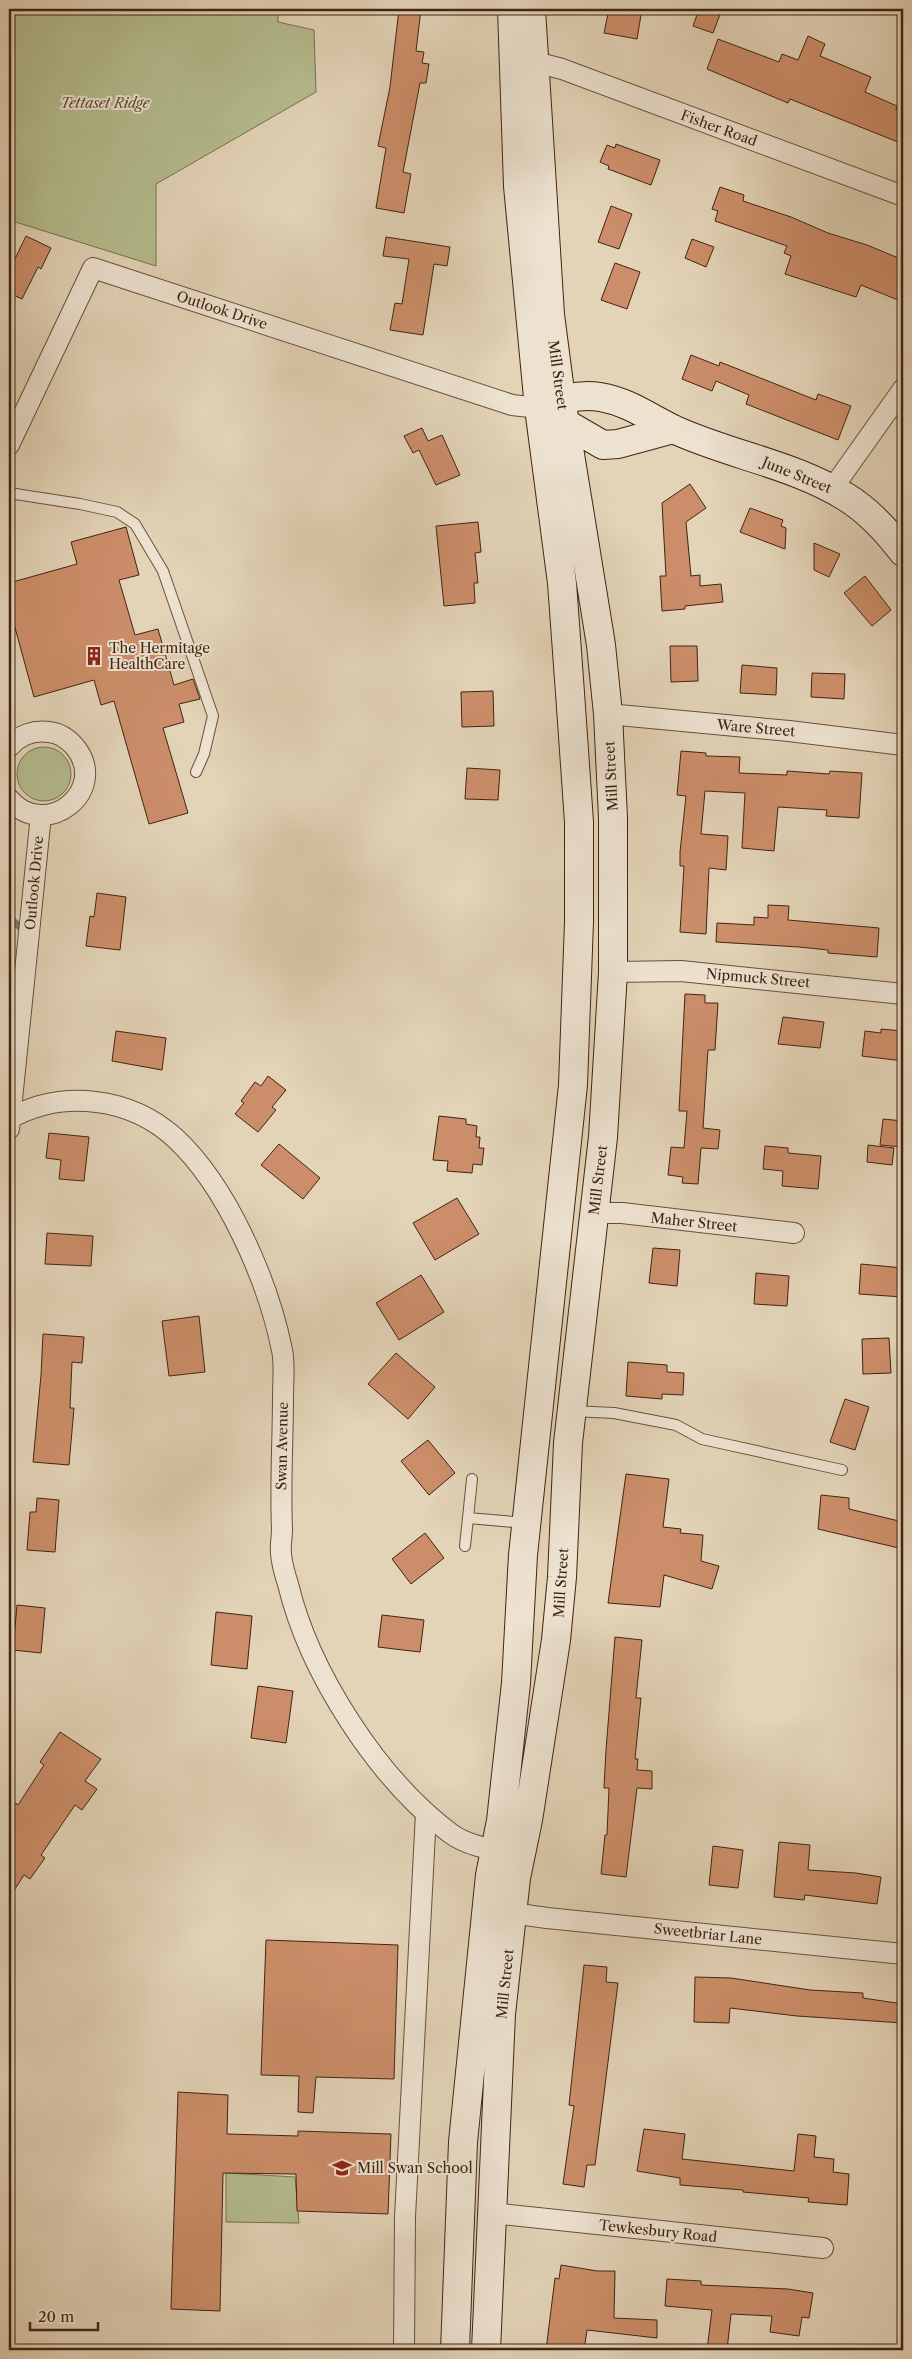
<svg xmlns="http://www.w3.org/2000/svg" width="912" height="2359" viewBox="0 0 912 2359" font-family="'Libre Caslon Text',serif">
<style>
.green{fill:#b4bc8e;stroke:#7a7050}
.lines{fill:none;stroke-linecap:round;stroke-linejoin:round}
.stream{stroke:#737c72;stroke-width:7}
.building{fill:#cc8e6a;stroke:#402412}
.lane-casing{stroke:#69503b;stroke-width:12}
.street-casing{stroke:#69503b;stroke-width:22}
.secondary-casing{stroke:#402412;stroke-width:30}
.lane{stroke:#ede2d0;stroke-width:10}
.street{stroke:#ede2d0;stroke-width:20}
.secondary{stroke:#ede2d0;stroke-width:28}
.labels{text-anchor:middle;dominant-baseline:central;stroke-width:4;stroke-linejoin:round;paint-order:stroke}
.park-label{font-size:14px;font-style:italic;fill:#5d4a31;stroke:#ede2d0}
.street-label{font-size:14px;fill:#402412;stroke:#ede2d0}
.poi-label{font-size:14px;fill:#402412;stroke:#ede2d0;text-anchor:start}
</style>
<rect width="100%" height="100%" fill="#e3d3b7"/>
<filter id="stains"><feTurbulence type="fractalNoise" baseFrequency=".004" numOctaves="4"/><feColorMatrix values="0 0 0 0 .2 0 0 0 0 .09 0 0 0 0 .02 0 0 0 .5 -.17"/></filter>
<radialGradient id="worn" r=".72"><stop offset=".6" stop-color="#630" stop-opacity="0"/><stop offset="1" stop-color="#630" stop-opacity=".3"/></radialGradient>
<path class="green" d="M9,9H278V22L314,30L316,92L156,184V266L9,220Z
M17 774a27 27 0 1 1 54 0a27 27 0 1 1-54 0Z
M226,2173L295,2177L299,2223L226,2222Z"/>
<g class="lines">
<path class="stream" d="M9,917L22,929"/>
</g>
<path class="building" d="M399,9H421L416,51L424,52L422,63L429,64L426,83H420L403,172L411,174L404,213L376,208L386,148L378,146L390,87Z
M609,9H642L637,39L604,33Z
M699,9H722L713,33L693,26Z
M808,36L825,44L820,56L871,77L865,92L897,106L896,110L903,113V144L790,99L788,103L707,69L718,39L779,62L782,54L798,60Z
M616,144L660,160L651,185L608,169L609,166L600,162L607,145L615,148Z
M720,187L744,195L743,201L791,217L828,233L867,245L903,260V302L861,285L856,297L785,274L791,256L784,253L787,246L715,221L718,211L712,209Z
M611,206L632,214L619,249L598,242Z
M26,236L51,248L41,269L38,267L22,299L9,293V259L14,261Z
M386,237L450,247L447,266L434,264L423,335L390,330L395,303L402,304L409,259L383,256Z
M692,239L714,247L706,267L685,258Z
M615,263L640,272L627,309L601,300Z
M691,355L719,366L720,362L816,400L818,394L851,406L838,440L746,404L749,395L716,381L712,391L682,379Z
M422,428L428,441L442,435L460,475L436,485L419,450L413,453L404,436Z
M690,484L706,508L686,522L691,576L700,575V586L721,584L723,602L685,606V609L662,611L660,576H666L662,503Z
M750,508L783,520L781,526L786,528L785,549L740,532Z
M478,522L481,552L475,553L478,583H474L475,603L444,606L436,526Z
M126,527L139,575L119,580L135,635L158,629L174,685L193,679L200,699L179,704L184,722L163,728L188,813L149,824L114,701L101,705L94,680L34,697L9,606V583L77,564L71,542Z
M814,543L840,554L829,577L814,570Z
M865,576L891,610L872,626L844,593Z
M670,646H697L698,681L671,682Z
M742,665L777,668L776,695L740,693Z
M812,673L845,674L844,699L811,697Z
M493,691L494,726L462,727L461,692Z
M681,751L706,753V756L740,757L739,773L787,775V771L829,774L830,771L862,773L859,818L826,816L827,810L778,807L774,851L742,848L745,793L705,791L701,834L728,836L726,870L709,868L706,934L680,932L684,866H680V852L686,796L677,795Z
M467,768L500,770L498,800L465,799Z
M97,893L126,897L120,950L86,946L90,916L94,917Z
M768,905L789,906L788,920L879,928L877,957L828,953V950L799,947L716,942L717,923L754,925V917L768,918Z
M685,994L705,995V1003H718L715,1050H708L703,1128L720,1130L718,1149L701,1148L698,1184L682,1183L683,1177L668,1175L671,1147L684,1148L687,1111H679Z
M783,1017L824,1022L820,1048L778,1044Z
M881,1029L903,1031V1061L862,1056L865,1031L881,1033Z
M116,1031L166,1038L162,1070L112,1061Z
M268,1076L286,1090L272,1107L276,1110L258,1132L235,1114L244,1103L241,1101L255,1082L261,1086Z
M439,1116L466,1119V1124L477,1126L476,1137H480L479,1148H484L482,1165L473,1164L472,1173L447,1171L448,1161L433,1160Z
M883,1119L903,1121V1147L880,1145Z
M49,1133L89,1137L84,1181L59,1179L61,1160L46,1158Z
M279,1144L320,1178L303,1199L261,1165Z
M868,1145L894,1148L892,1165L867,1162Z
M765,1146L788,1148V1153L821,1156L818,1189L782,1186L783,1171L763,1169Z
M457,1198L479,1234L435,1260L413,1223Z
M47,1233L93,1236L91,1266L45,1264Z
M653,1248L680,1250L677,1286L649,1283Z
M861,1264L903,1268V1297L859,1294Z
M756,1273L789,1276L787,1306L754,1304Z
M421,1275L444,1312L399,1340L376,1303Z
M199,1316L205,1372L169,1376L162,1321Z
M43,1334L84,1337L82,1363L72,1362L70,1408H74L69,1465L33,1462L41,1375Z
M889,1338L891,1373L863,1374L862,1339Z
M396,1353L435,1387L408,1419L368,1384Z
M628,1362L667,1365V1372L684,1373L683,1395L662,1394V1399L626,1396Z
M845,1399L869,1407L855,1450L830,1442Z
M428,1440L455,1473L429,1495L401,1461Z
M626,1474L669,1479L663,1527L681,1529L680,1533L703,1535L701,1561L719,1566L712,1589L664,1575L660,1607L608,1603Z
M821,1495L849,1498V1509L903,1522V1549L818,1529Z
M37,1498L59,1500L55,1552L27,1550L30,1512H36Z
M425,1533L444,1558L411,1584L392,1559Z
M17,1605L45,1608L41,1653L13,1650Z
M216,1612L252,1616L247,1669L211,1665Z
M382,1615L424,1620L420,1652L378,1647Z
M615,1637L642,1640L636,1698H641L635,1759H638L637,1770L652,1771V1789L637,1788L626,1877L601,1874L605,1835H607L609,1788H604L606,1750Z
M258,1686L293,1691L286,1743L251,1738Z
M60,1732L101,1759L85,1781L97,1789L82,1810L75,1805L41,1855L45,1858L30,1879L24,1875L9,1898V1798L18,1805L44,1765L40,1762Z
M779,1842L810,1845L808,1870L856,1873L881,1877L877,1904L805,1895L804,1900L774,1897Z
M713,1846L743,1850L738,1888L709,1885Z
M266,1940L398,1945L394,2079L316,2077L313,2113L298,2112L299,2076L261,2075Z
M584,1965L607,1967L606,1982L618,1983L595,2165H587L584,2187L563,2184L574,2106L569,2105Z
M695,1977L731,1978L810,1990L863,1993V1998L903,2004V2023L797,2016L730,2008L729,2023L694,2022Z
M178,2092L228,2095L227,2134L298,2136V2131L391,2134L388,2214L297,2211L296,2174L223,2173L220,2311L171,2309Z
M644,2129L685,2134L682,2159L794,2171L798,2134L816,2136L814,2157L834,2159L833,2172L849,2174L847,2205L808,2202L809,2198L743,2192V2190L680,2185V2178L637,2171Z
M561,2265L597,2271H615L614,2318L657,2320V2338L587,2330L584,2350H546L555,2278L559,2279Z
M667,2279L701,2281V2285L788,2289L813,2293L809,2318L802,2317L799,2336L770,2332L772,2316L731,2314L727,2350H707L712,2310L665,2306Z"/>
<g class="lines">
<g class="lane-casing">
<path id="lane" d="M9,493L80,504L117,512L135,524L163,571L213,716L204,754L196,772
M572,1411L614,1413L676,1425L702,1439L842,1470
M472,1479L468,1518L526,1523
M465,1546L468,1518"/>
</g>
<g class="street-casing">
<path id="street" d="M535,62L562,69L903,196
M9,445L93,268L512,405L539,408
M832,489L903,389
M608,714L789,731L903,745
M9,747C19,735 34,730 49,732C60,733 68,739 75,747C110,790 46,842 9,799
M613,972L681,971L903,994
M9,1119C62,1089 130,1097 175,1138C227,1186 268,1281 282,1350C285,1364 283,1381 283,1396C283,1440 280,1484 282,1529C282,1537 280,1546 281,1554C282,1564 285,1575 288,1584C309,1672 377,1778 450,1833C466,1845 488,1849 508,1852
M9,1129L41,815
M594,1213H622L794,1233
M512,1913L547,1918L903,1954
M492,2213L823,2248
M404,2350L405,2217L426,1813"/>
</g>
<g class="secondary-casing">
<path id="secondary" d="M545,406C561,399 582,394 600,397C629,402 648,417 673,429C729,455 793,464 846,497C869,511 887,531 903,552
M553,416L603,445L618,444L673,429
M455,2350L463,2142L490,1875L501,1821L516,1683L523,1555L573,1085L579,922V822L570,693L562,583L539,408L518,186L512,9
M486,2350L501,2014L516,1878L528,1820L556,1640L562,1577L568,1443L603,1137L613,972V818L608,714L601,645L561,399L550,315L531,9"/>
</g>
<use href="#lane" class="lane"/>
<use href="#street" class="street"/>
<use href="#secondary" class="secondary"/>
</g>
<defs>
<g id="building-bare" transform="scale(1.5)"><path d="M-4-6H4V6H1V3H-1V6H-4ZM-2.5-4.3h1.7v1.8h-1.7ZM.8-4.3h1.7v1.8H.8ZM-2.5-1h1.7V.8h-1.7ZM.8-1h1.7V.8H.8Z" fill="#8f2418" stroke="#ede2d0" stroke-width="2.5" paint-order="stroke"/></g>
<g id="school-bare" transform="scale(1.5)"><path d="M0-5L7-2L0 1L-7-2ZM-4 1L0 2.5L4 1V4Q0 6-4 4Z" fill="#8f2418" stroke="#ede2d0" stroke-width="2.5" paint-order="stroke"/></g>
</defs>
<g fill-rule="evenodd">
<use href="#building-bare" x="94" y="656"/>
<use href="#school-bare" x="342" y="2168"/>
</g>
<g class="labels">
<g class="park-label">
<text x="105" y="103">Tettaset Ridge</text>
</g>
<g class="street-label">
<text transform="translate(719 128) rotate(20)">Fisher Road</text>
<text transform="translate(222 310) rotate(18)">Outlook Drive</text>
<text transform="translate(558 375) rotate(82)">Mill Street</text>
<text transform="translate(797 475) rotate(22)">June Street</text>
<text transform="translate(756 728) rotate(5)">Ware Street</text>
<text transform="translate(611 776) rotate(-93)">Mill Street</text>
<text transform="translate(34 883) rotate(-85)">Outlook Drive</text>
<text transform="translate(758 978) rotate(5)">Nipmuck Street</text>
<text transform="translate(598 1180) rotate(-83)">Mill Street</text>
<text transform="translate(694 1222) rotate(6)">Maher Street</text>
<text transform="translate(282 1446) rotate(-89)">Swan Avenue</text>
<text transform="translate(561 1583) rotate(-86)">Mill Street</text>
<text transform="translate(708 1934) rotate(6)">Sweetbriar Lane</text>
<text transform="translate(505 1984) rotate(-84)">Mill Street</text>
<text transform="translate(658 2231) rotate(6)">Tewkesbury Road</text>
</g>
<g class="poi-label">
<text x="109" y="648">The Hermitage<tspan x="109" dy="16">HealthCare</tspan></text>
<text x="357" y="2168">Mill Swan School</text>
</g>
</g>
<rect width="912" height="2359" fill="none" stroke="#e3d3b7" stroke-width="30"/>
<rect x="10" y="10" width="892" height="2339" fill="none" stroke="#402412" stroke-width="2.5"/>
<rect x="15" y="15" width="882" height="2329" fill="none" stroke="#402412"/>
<path d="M30 2322v8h68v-8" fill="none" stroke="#402412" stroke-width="2.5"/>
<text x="38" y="2322" font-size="15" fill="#402412" stroke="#ede2d0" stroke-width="4" paint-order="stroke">20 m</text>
<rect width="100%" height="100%" filter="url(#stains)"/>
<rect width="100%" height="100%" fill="url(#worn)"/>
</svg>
